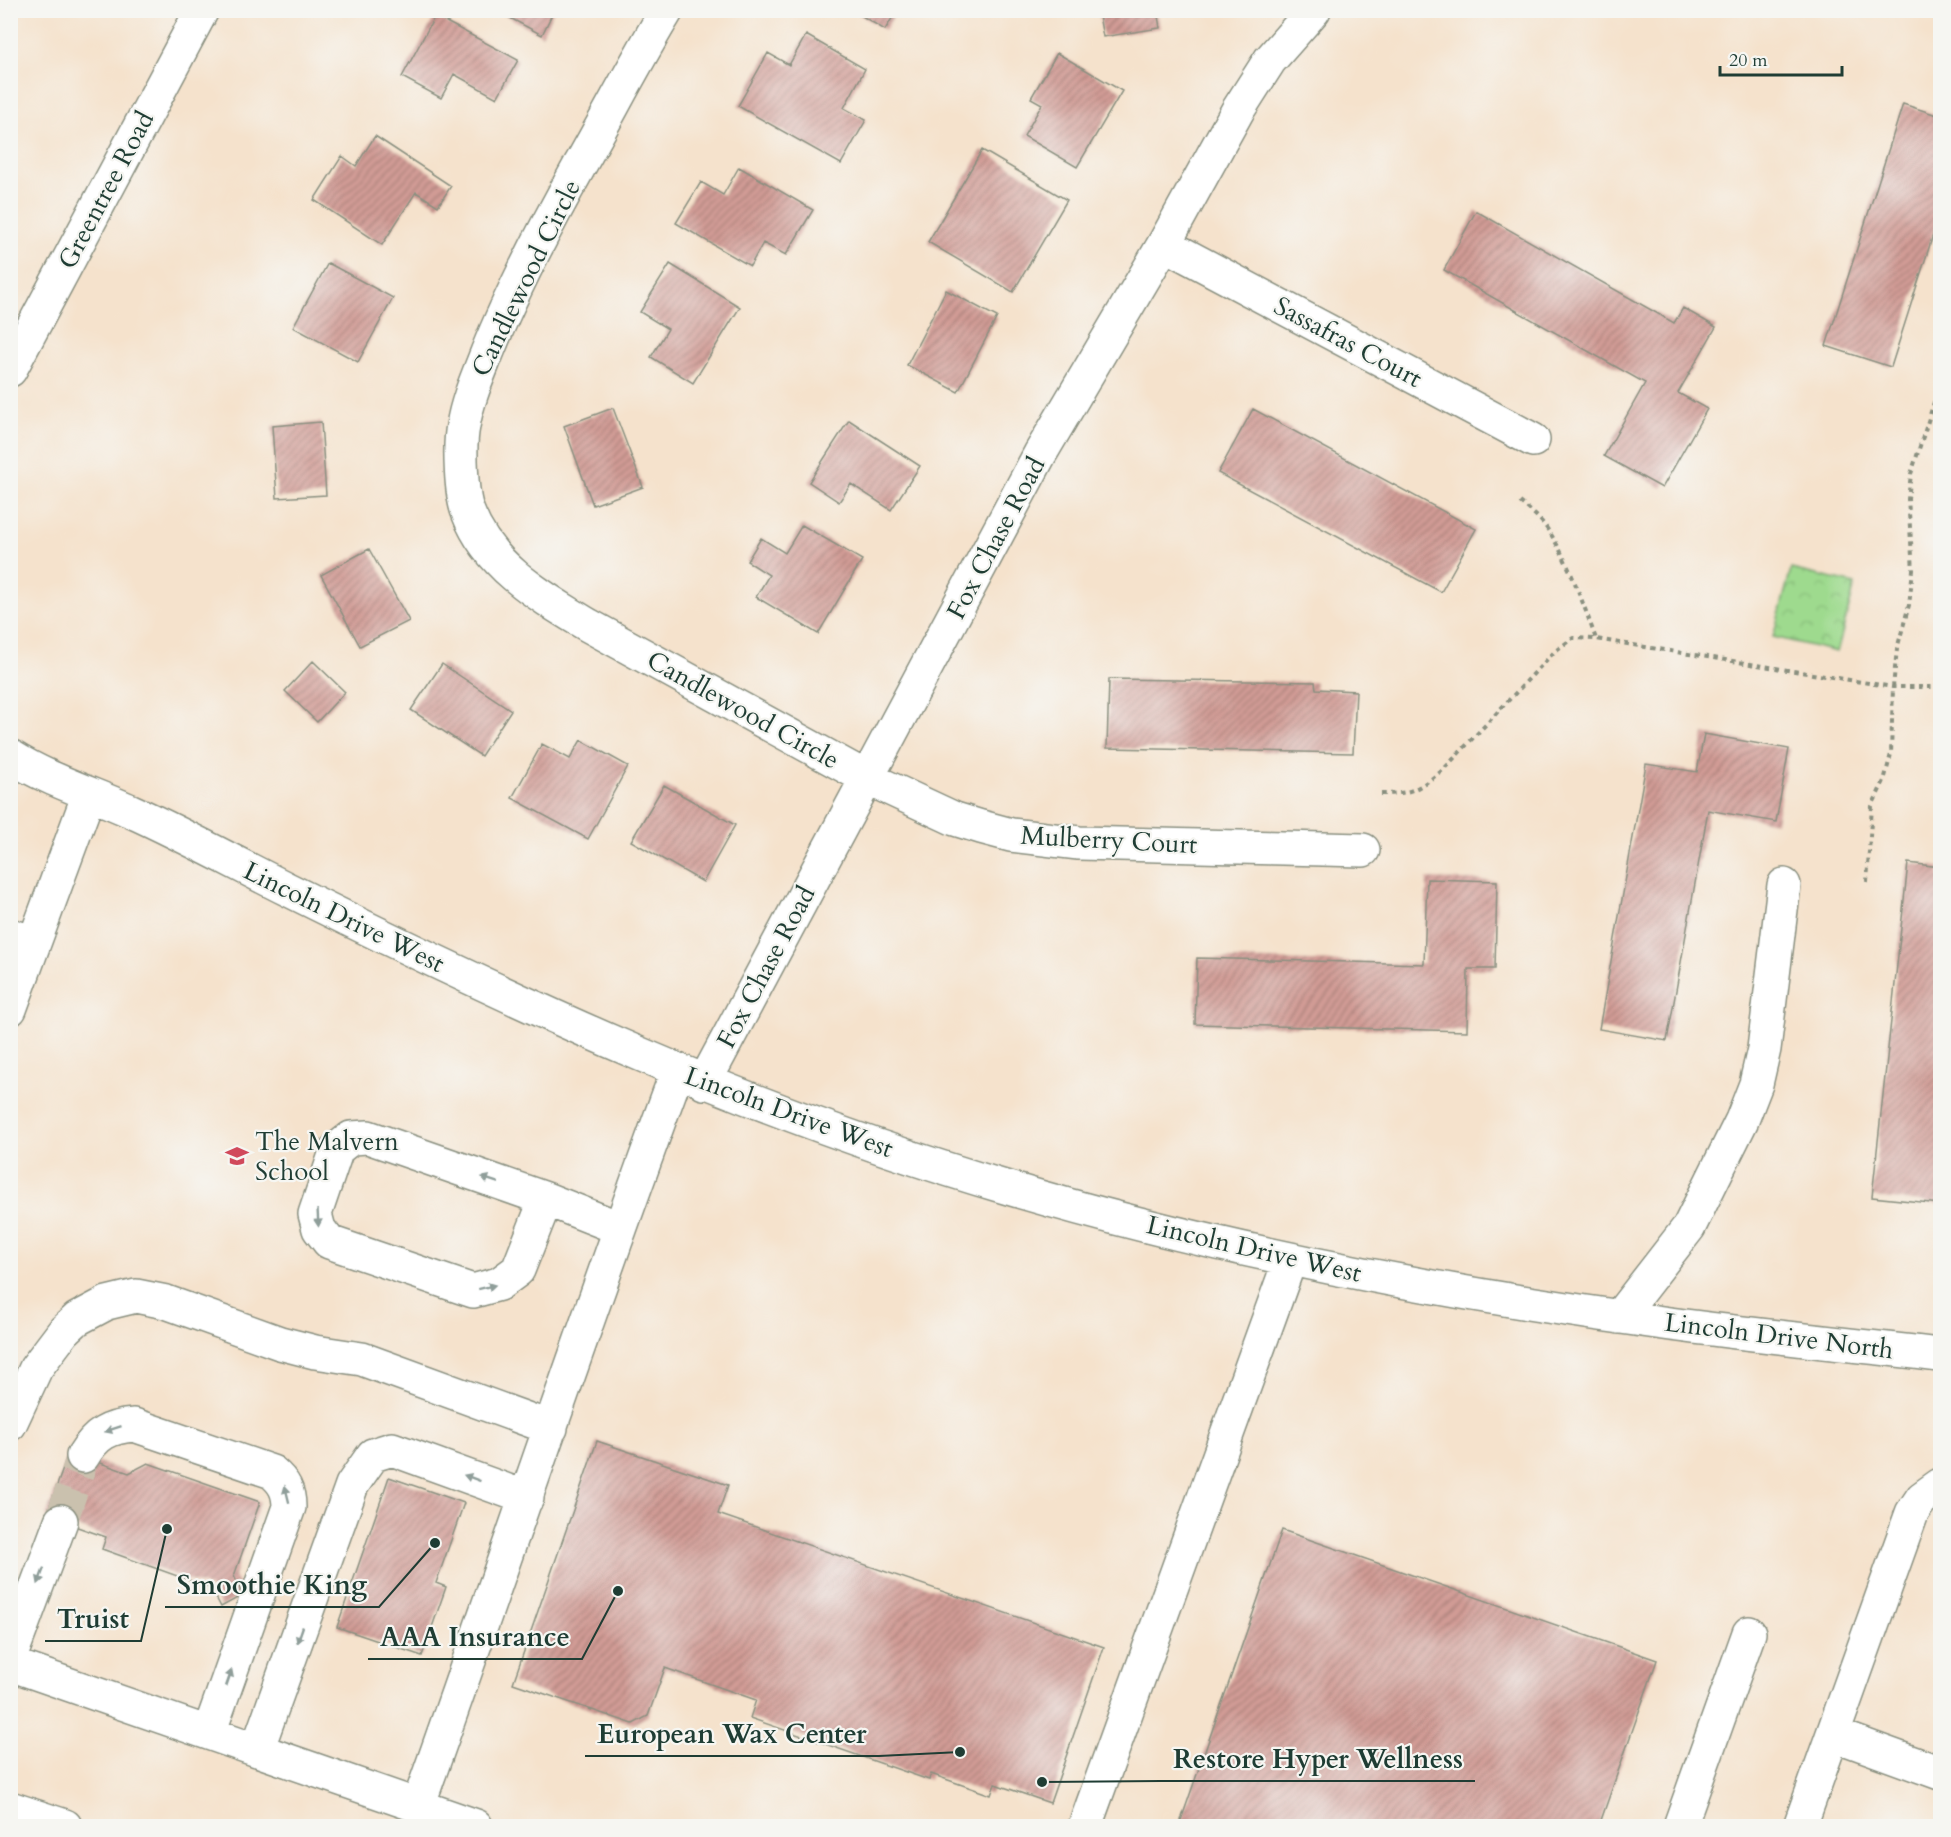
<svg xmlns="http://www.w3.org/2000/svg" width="1951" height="1837" viewBox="0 0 1951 1837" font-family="Cardo,serif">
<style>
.park{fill:url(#park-crowns);stroke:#5e8c61;stroke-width:1.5}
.building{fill:url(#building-hatch)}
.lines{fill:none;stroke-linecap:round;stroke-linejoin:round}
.minor-tunnel{stroke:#cac1ae;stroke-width:33;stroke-dasharray:33 16;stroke-linecap:butt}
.minor-casing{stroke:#8a9080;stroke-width:36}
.major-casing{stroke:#8a9080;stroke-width:36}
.highway-casing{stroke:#8a9080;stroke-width:36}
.path{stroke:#8a9080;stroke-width:4;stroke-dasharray:4.5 4.5;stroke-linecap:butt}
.minor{stroke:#fff;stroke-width:33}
.major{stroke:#fff;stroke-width:33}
.highway{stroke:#fff;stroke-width:33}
.oneway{fill:#8f9e9a}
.labels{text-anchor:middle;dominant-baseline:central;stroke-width:4.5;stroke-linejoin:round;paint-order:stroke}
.street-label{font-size:26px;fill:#1f3d34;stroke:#f6f6f2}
.poi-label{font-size:26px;fill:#1f3d34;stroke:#f6f6f2;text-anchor:start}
.leader{fill:none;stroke:#1f3d34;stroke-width:2}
.callout-dot{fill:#1f3d34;stroke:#f6f6f2;stroke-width:2}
.callout-label{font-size:27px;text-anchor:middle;font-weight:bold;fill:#1f3d34;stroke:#f6f6f2;stroke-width:4.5;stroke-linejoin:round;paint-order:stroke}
</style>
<defs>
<pattern id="park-crowns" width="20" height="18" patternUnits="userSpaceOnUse" patternTransform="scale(1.5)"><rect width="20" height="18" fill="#9eda8e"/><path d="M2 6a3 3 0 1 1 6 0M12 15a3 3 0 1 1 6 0" fill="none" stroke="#88bc7b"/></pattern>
<pattern id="building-hatch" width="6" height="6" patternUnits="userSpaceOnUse" patternTransform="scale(1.5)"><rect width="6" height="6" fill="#d19b95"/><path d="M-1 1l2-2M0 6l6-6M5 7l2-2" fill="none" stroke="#a9807a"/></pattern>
</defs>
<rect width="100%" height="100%" fill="#f6f6f2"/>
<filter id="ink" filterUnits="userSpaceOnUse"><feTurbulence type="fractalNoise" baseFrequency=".0167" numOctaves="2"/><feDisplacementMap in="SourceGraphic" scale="12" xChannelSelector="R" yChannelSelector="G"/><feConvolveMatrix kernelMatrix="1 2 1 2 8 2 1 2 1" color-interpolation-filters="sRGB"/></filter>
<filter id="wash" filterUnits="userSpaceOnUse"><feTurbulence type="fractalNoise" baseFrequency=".008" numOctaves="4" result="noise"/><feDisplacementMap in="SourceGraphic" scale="24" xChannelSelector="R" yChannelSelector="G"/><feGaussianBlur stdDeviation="1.35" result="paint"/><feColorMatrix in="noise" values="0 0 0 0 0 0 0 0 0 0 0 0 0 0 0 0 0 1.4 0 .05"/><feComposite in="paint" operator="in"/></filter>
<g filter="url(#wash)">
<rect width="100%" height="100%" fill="#f5e2cc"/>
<path class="park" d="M1791,569L1855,584L1837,652L1773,637Z"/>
<g id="blocks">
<path class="building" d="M495,10H554L542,35Z
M852,10H897L885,30Z
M1098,10H1157L1160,28L1103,37Z
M435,16L518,60L497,98L454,74L441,98L402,77Z
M806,35L865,69L844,108L866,120L841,164L738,106L768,53L789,65Z
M1057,53L1122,91L1077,167L1024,136L1042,104L1031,98Z
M1903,104L1940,116V213L1891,367L1826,346Z
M375,136L451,186L438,206L416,192L382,245L314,200L342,156L356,166Z
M982,150L1067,200L1013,292L928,242Z
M739,167L813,210L786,255L763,243L750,266L676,223L701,182L723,195Z
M1476,211L1674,323L1683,308L1716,327L1678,393L1707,409L1662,488L1604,456L1645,383L1444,270Z
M328,263L393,298L358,362L293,327Z
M670,264L740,307L693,383L651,357L668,329L640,312Z
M946,290L997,317L958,392L907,365Z
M613,408L643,487L593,505L564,426Z
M1253,409L1476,529L1441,592L1218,473Z
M849,420L920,466L891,510L851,484L839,502L809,482Z
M321,422L326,495L277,498L272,426Z
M802,525L862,560L818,634L756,597L769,575L747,561L761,538L785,553Z
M369,549L409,621L360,646L321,575Z
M313,661L345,692L317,722L285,691Z
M442,664L511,710L481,756L411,710Z
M1109,679L1315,682L1316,689L1356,691L1353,753L1107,748Z
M1704,734L1789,749L1776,822L1708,810L1667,1041L1599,1029L1646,764L1697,772Z
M581,740L628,766L588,839L512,798L542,744L570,759Z
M664,785L735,825L703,882L631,841Z
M1908,863L1940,867V1204L1872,1197Z
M1427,879L1497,881L1495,969H1468L1467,1031L1195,1024L1197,958L1424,964Z
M597,1441L728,1485L718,1514L1104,1647L1050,1803L995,1784L991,1795L931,1774L929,1780L750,1718L756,1700L665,1668L648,1716L633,1724L513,1683Z
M69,1452L129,1473L148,1463L260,1502L234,1576L243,1595L221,1607L211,1588L102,1549L106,1537L46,1516Z
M389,1477L464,1503L436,1583L446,1587L422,1656L337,1627Z
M1282,1530L1657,1660L1599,1826H1179Z"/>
</g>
</g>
<g filter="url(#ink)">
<use href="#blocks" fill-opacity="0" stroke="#8a9080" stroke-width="1.5"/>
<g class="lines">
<path class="minor-tunnel" d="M61,1521L83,1456"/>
<g class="minor-casing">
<path id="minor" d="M667,10C636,61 609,114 580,165C546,226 513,288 487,353C478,376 467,401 463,426C459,445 461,495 468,512C489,567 540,596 588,625L867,778L955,819L981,827L1011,835L1079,843L1363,850
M1164,244L1533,440
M10,756C48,780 91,793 131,811C184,835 235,863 287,889C520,1005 754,1113 1005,1187C1217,1250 1436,1292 1656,1322C1750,1335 1846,1344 1940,1355
M10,935L34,943L10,1009
M34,943L89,794
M704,1083L1040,454L1164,244L1238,110L1270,60L1314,10
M546,1199L518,1270L499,1284L473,1291L329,1242L319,1229L315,1214L337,1149L351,1138L368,1137L546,1199L619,1228
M1619,1317L1689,1227L1742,1120L1756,1084L1764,1049L1784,885
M10,1424L36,1368L64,1331L77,1319L107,1303L136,1296L166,1302L280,1343L315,1352L362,1359L551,1428
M83,1456C96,1434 109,1427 134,1425L272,1472C284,1482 289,1491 289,1507L209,1733
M10,1658L61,1521
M10,1664L476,1826
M1833,1734L1940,1773
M257,1750L352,1485L373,1455L392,1449L527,1498
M418,1806C505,1561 587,1315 677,1072
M1085,1826L1290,1260
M1680,1826L1749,1633
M1800,1826L1912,1513L1922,1498L1940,1485"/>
</g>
<g class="major-casing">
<path id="major" d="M10,370L202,10"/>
</g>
<g class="highway-casing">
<path id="highway" d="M10,1808L65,1826"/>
</g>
<path class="path" d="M1520,502C1527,508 1535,514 1541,521C1564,547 1584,606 1596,639
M1381,794C1413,794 1418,789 1443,770L1555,651L1573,638L1596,639L1893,687H1940
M1867,882L1872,806L1884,781L1891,754L1893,687L1897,649L1909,605L1913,570L1908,499L1911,474L1937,393"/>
<use href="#minor" class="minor"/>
<use href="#major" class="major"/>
<use href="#highway" class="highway"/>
</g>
<defs><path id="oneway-solid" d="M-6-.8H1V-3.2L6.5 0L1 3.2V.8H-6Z" transform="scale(1.5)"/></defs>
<g class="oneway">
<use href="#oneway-solid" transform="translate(490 1180) rotate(-161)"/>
<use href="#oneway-solid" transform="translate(318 1218) rotate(87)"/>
<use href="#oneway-solid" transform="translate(487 1287) rotate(-14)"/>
<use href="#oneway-solid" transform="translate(113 1429) rotate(161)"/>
<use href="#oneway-solid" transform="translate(472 1478) rotate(-160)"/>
<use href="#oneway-solid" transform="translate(287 1494) rotate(-104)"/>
<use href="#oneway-solid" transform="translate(41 1576) rotate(110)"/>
<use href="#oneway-solid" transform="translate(300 1635) rotate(109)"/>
<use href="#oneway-solid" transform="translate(229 1678) rotate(-71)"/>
</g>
</g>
<defs>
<g id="school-bare" transform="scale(1.8)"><path d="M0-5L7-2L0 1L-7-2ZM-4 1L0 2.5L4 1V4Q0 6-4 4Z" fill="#d1495b" stroke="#f6f6f2" stroke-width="2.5" paint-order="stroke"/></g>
</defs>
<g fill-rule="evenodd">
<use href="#school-bare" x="237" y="1156"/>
</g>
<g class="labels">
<g class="street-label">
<text transform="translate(106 190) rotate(-62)">Greentree Road</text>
<text transform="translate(526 278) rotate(-64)">Candlewood Circle</text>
<text transform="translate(1348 342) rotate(28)">Sassafras Court</text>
<text transform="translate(996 538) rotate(-62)">Fox Chase Road</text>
<text transform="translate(743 710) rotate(29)">Candlewood Circle</text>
<text transform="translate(1109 840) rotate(3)">Mulberry Court</text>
<text transform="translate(344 917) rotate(26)">Lincoln Drive West</text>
<text transform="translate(766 967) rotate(-62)">Fox Chase Road</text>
<text transform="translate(789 1112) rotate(20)">Lincoln Drive West</text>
<text transform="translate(1254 1249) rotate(13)">Lincoln Drive West</text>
<text transform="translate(1779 1336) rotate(7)">Lincoln Drive North</text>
</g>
<g class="poi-label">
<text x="255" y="1141">The Malvern<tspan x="255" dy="30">School</tspan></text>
</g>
</g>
<path class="leader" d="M435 1543L379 1607H165M167 1529L141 1641H45M618 1591L582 1659H368M960 1752L879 1756H585M1042 1782L1161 1781H1475"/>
<g class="callout-dot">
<circle cx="435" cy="1543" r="6"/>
<circle cx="167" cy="1529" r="6"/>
<circle cx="618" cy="1591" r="6"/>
<circle cx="960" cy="1752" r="6"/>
<circle cx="1042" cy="1782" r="6"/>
</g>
<g class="callout-label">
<text x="272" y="1594">Smoothie King</text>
<text x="93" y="1628">Truist</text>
<text x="475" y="1646">AAA Insurance</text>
<text x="732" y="1743">European Wax Center</text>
<text x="1318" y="1768">Restore Hyper Wellness</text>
</g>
<rect width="1951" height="1837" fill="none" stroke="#f6f6f2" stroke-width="36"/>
<path d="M1720 66v9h122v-9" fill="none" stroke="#1f3d34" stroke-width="3"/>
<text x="1729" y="66" font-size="18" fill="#1f3d34" stroke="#f6f6f2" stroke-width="4.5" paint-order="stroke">20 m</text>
</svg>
